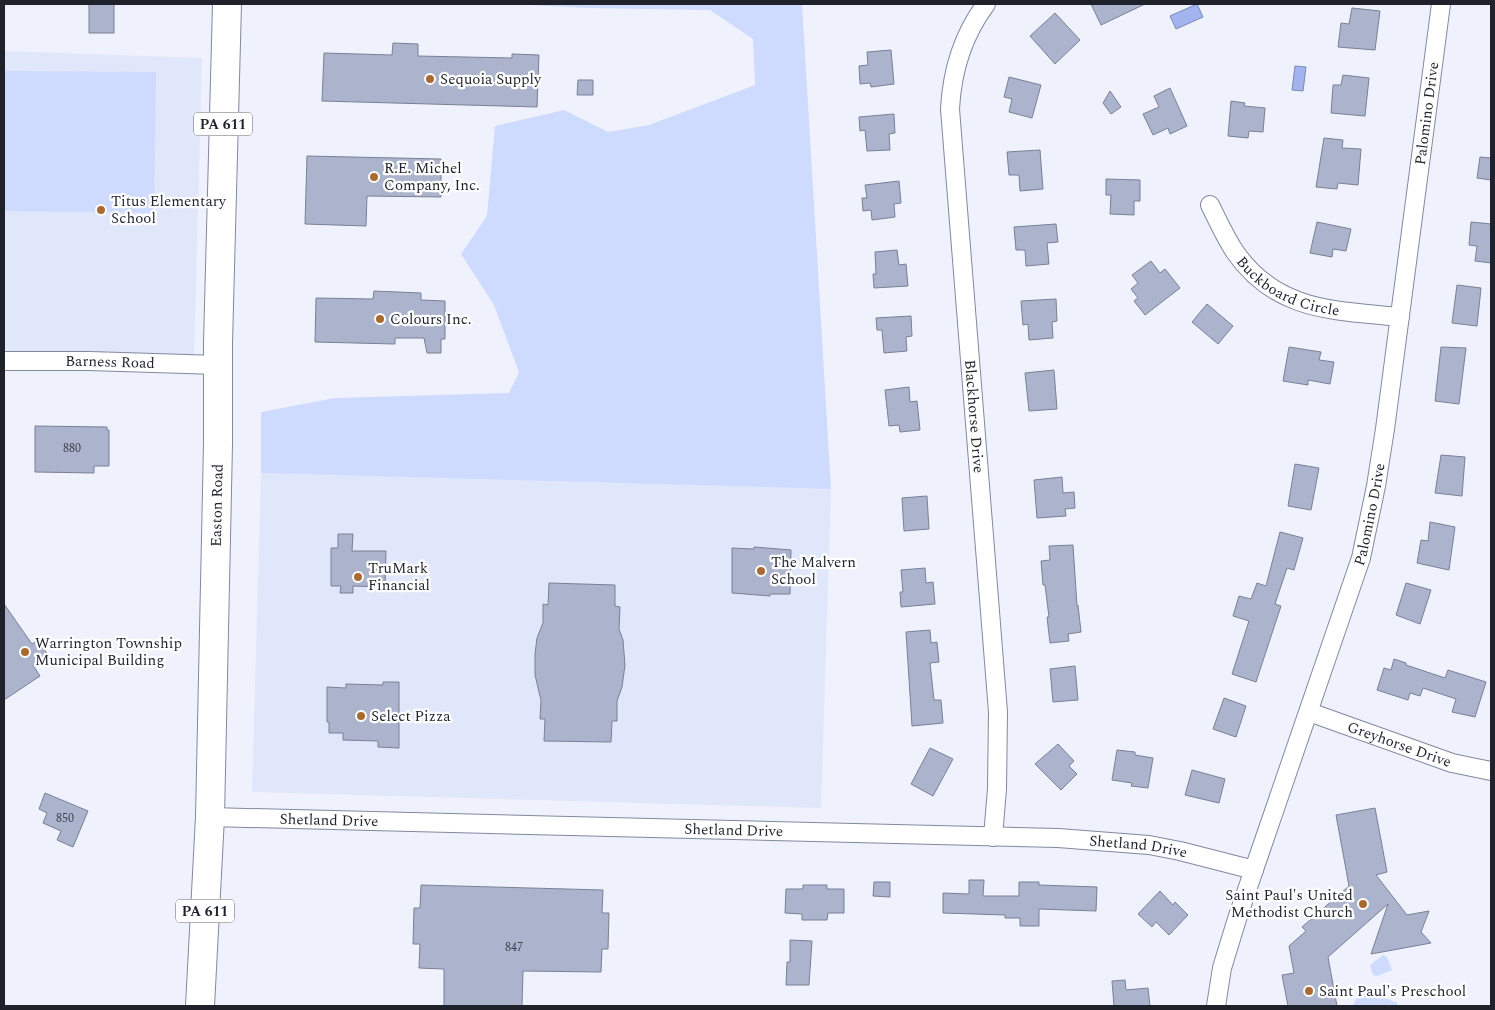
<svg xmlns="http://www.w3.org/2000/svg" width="1495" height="1010" viewBox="0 0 1495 1010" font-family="Spectral,serif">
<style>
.built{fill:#e0e7fa}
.green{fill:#cedbfe}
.water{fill:#a1b4f0;stroke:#7a88b5}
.building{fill:#abb4cc;stroke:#798097}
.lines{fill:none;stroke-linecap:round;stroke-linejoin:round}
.minor-casing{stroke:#8189a0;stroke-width:20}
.trunk-casing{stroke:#8189a0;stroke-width:30}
.minor{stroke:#fff;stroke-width:18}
.trunk{stroke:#fff;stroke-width:28}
.poi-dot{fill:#aa6b32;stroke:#fff;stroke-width:2}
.labels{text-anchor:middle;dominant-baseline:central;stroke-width:4.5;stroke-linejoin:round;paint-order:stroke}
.number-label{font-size:12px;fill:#424653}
.shield{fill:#fff;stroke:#62646b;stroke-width:1}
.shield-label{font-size:14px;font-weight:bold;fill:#1f222b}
.poi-label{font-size:15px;fill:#1f222b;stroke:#fff;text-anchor:start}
.street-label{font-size:15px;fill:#1f222b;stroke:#fff}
</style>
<rect width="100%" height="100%" fill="#eff2fc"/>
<path class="built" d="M4,51L202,58L194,364L4,361Z
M261,473L831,489L821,808L252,792Z"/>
<path class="green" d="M510,4H802L831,489L261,473V412L335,398L509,393L519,372L494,305L461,254L487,216L495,126L564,110L608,132L649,125L755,85L753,39L710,10L587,8Z
M4,71L156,72L154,213L4,211Z
M1383,955L1387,957L1392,970L1377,976L1373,975L1370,965Z
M1361,988L1397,1003L1398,1006H1353Z"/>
<path class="water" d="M1197,4L1203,17L1176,29L1170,16Z
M1295,66L1306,67L1303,91L1292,90Z"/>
<path class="building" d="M89,4H114V33H89Z
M1091,4H1145L1101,25Z
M1352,8L1380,11L1375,50L1338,47L1341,23L1349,24Z
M1055,13L1080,40L1055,64L1030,36Z
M393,43L418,44V56L512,58V54L539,55L537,107L322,101L324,53L392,55Z
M891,50L894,84L871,87L870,83L860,84L859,66L868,65L867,52Z
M1343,75L1369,78L1365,116L1331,113L1333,85H1341Z
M1009,77L1041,85L1032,118L1009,112L1012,99L1004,97Z
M578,80H593V95H577Z
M1170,88L1187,126L1170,134L1168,128L1153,135L1143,114L1159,107L1154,96Z
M1110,91L1121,107L1111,114L1103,103Z
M1231,101L1245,103L1244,106L1265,108L1263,132L1249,131L1248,138L1228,136Z
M894,114L895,133L889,134L890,150L867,151L865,130L860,131L859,117Z
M1324,138L1343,140L1342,148L1361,149L1358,185L1338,183L1337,189L1316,187Z
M1040,150L1043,189L1020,191L1019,175H1009L1007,152Z
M307,156L441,159V197L367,196L366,226L305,224Z
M1480,157L1491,158V180L1477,178Z
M1106,179L1140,180V201H1134V215L1110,214L1111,195H1106Z
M899,181L901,203L894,204L895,217L872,220L871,210L863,211L862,198H867L865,185Z
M1317,222L1351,229L1346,251L1333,249L1332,257L1310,253Z
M1471,222L1491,224V263L1475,261L1477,246L1469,245Z
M1056,224L1058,242L1047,243L1049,264L1026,266L1025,250H1016L1014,227Z
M897,250L899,265L906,264L908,286L874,288L873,274H876L875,252Z
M1151,261L1160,273L1165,269L1180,288L1145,315L1134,301L1138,298L1131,289L1138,283L1132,275Z
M1457,285L1481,288L1477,326L1452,323Z
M374,291L421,293V300L445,301V339H441V353H427L424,338H395V344L315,342L316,298L373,299Z
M1056,299L1057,321L1052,322L1053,338L1029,340L1028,324L1023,325L1021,301Z
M1207,304L1233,326L1218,344L1192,322Z
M911,316L912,336L906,337L907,351L884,353L882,330H877L876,318Z
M1289,347L1321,352L1319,360L1334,362L1330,384L1308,380V385L1283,381Z
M1441,347L1466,348L1459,404L1435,401Z
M1054,370L1057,409L1029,411L1025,373Z
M909,387L910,402L917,401L920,430L900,432L899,425L889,426L885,390Z
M35,426L107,427V430H109V466H94V473L35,472Z
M1441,455L1465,457L1462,496L1435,493Z
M1295,464L1319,468L1311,510L1288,506Z
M1062,477L1063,493L1074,492L1075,508L1065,509L1066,516L1037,518L1034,480Z
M927,496L929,529L904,531L902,498Z
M1430,522L1455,527L1449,570L1417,563L1421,540L1428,541Z
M1280,532L1303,538L1294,570L1287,568L1275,604L1281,606L1256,682L1232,674L1249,621L1233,616L1239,596L1251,599L1257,583L1266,586Z
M338,534H353L352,551H386L385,587L353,586V593H340L341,586H331V548H338Z
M1073,545L1077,606L1078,605L1081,632L1068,634L1069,641L1050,643L1047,617H1049L1045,585H1043L1041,561L1050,560L1049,546Z
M754,547L791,550L790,594H770V596L732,593V548L754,549Z
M925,568L926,583L933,582L935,604L901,607L900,592H903L901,570Z
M549,583L615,585V606L620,607L619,629L623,640L625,665L622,687L617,701V721H612L611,742L544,741L545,719H540L541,700L535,675V654L537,638L543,623V604L548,605Z
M1406,583L1431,590L1420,624L1396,615Z
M4,604L32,644L38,640L48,655L33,665L40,676L4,700Z
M930,630L931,643L937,642L939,662L930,663L934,700H941L943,723L912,726L906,632Z
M1394,659L1406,663V665L1445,678L1448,670L1486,682L1475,717L1452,712L1456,699L1423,688L1420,696L1410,693L1408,700L1377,690L1384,668L1391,670Z
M1075,666L1078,700L1053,702L1050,669Z
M383,682H399V748L378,747V741L343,740V733H329V722H327V687L346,688V684L383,685Z
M1224,698L1246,706L1236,737L1213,729Z
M1058,744L1074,761L1069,766L1077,774L1061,790L1035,764Z
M930,748L953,759L933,796L911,784Z
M1117,750L1135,752V755L1153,758L1148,788L1131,786L1132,783L1112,780Z
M1192,770L1225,779L1219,803L1185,795Z
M45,793L88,811L73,847L57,840L61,831L43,823L47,813L39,809Z
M1375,808L1387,872L1376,875L1407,915L1429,911L1421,932L1431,943L1371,954L1388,904L1328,957L1337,1006H1288L1282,975L1294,973L1289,946L1306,931L1302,927L1349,886L1336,815Z
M969,880H984L983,896H1019V882H1039V885L1097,887L1096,911L1039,909V926H1020V918H1005V915L943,913V893L969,894Z
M874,882H890V897L873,896Z
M421,885L603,890L602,913H609L608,949H602L601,972L523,971L522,1006H444V969L419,968L420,944H413L414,908H420Z
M803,885H827V889H844V913H828L827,920H802V914L785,913L786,889H803Z
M1160,891L1173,905L1175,902L1188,915L1169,935L1156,922L1152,927L1138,914Z
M790,940L812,941L809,985H786L787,962H790Z
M1125,980L1126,990L1148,988L1150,1006H1114L1112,981Z"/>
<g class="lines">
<g class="minor-casing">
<g id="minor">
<path id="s1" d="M986,4C963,35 952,70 950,109L998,712L997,789L993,837"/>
<path id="s2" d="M1210,205C1218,221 1225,237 1235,252C1277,312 1334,310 1400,317"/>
<path id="s3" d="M4,361H89L218,365"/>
<path id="s4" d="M1309,712L1452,763L1491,771"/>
<path id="s5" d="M210,817L1058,838L1149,845L1180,851L1254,870"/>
<path id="s6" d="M1216,1006L1222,968L1237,919L1361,558L1376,486L1385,429L1441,4"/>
</g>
</g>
<g class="trunk-casing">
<g id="trunk">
<path id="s7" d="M200,1006L210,817L218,444V343L227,4"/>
</g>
</g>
<use href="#minor" class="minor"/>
<use href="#trunk" class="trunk"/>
</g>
<g class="poi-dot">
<circle cx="430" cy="79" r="5"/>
<circle cx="374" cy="177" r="5"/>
<circle cx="101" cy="210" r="5"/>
<circle cx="380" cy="319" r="5"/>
<circle cx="761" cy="571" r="5"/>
<circle cx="358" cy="577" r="5"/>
<circle cx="25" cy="652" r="5"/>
<circle cx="361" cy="716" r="5"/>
<circle cx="1363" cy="904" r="5"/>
<circle cx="1309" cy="991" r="5"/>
</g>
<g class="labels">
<g class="number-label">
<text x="72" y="448">880</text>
<text x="65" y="818">850</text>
<text x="514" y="947">847</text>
</g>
<g class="shield">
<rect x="194" y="112.5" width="58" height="23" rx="4"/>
<rect x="176" y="899.5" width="58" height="23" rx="4"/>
</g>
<g class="shield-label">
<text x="223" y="124">PA 611</text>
<text x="205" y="911">PA 611</text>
</g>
<g class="poi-label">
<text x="440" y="79">Sequoia Supply</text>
<text x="384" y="168">R.E. Michel<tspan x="384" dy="17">Company, Inc.</tspan></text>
<text x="111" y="201">Titus Elementary<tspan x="111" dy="17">School</tspan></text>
<text x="390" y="319">Colours Inc.</text>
<text x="771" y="562">The Malvern<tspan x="771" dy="17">School</tspan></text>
<text x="368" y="568">TruMark<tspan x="368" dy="17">Financial</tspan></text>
<text x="35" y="643">Warrington Township<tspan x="35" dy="17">Municipal Building</tspan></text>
<text x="371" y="716">Select Pizza</text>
<text x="1353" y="895" text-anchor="end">Saint Paul's United<tspan x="1353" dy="17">Methodist Church</tspan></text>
<text x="1319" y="991">Saint Paul's Preschool</text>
</g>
<g class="street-label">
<text stroke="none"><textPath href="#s6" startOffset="921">Palomino Drive</textPath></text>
<text stroke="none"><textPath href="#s2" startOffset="119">Buckboard Circle</textPath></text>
<text stroke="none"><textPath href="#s3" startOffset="106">Barness Road</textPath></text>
<text stroke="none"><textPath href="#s1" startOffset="421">Blackhorse Drive</textPath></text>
<text stroke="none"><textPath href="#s7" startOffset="501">Easton Road</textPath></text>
<text stroke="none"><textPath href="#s6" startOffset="516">Palomino Drive</textPath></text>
<text stroke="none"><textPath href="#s4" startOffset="96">Greyhorse Drive</textPath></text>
<text stroke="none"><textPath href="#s5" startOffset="119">Shetland Drive</textPath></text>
<text stroke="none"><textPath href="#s5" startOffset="524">Shetland Drive</textPath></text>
<text stroke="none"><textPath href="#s5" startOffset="929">Shetland Drive</textPath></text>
</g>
</g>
<rect width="1495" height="1010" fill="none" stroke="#1f222b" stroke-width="10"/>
</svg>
